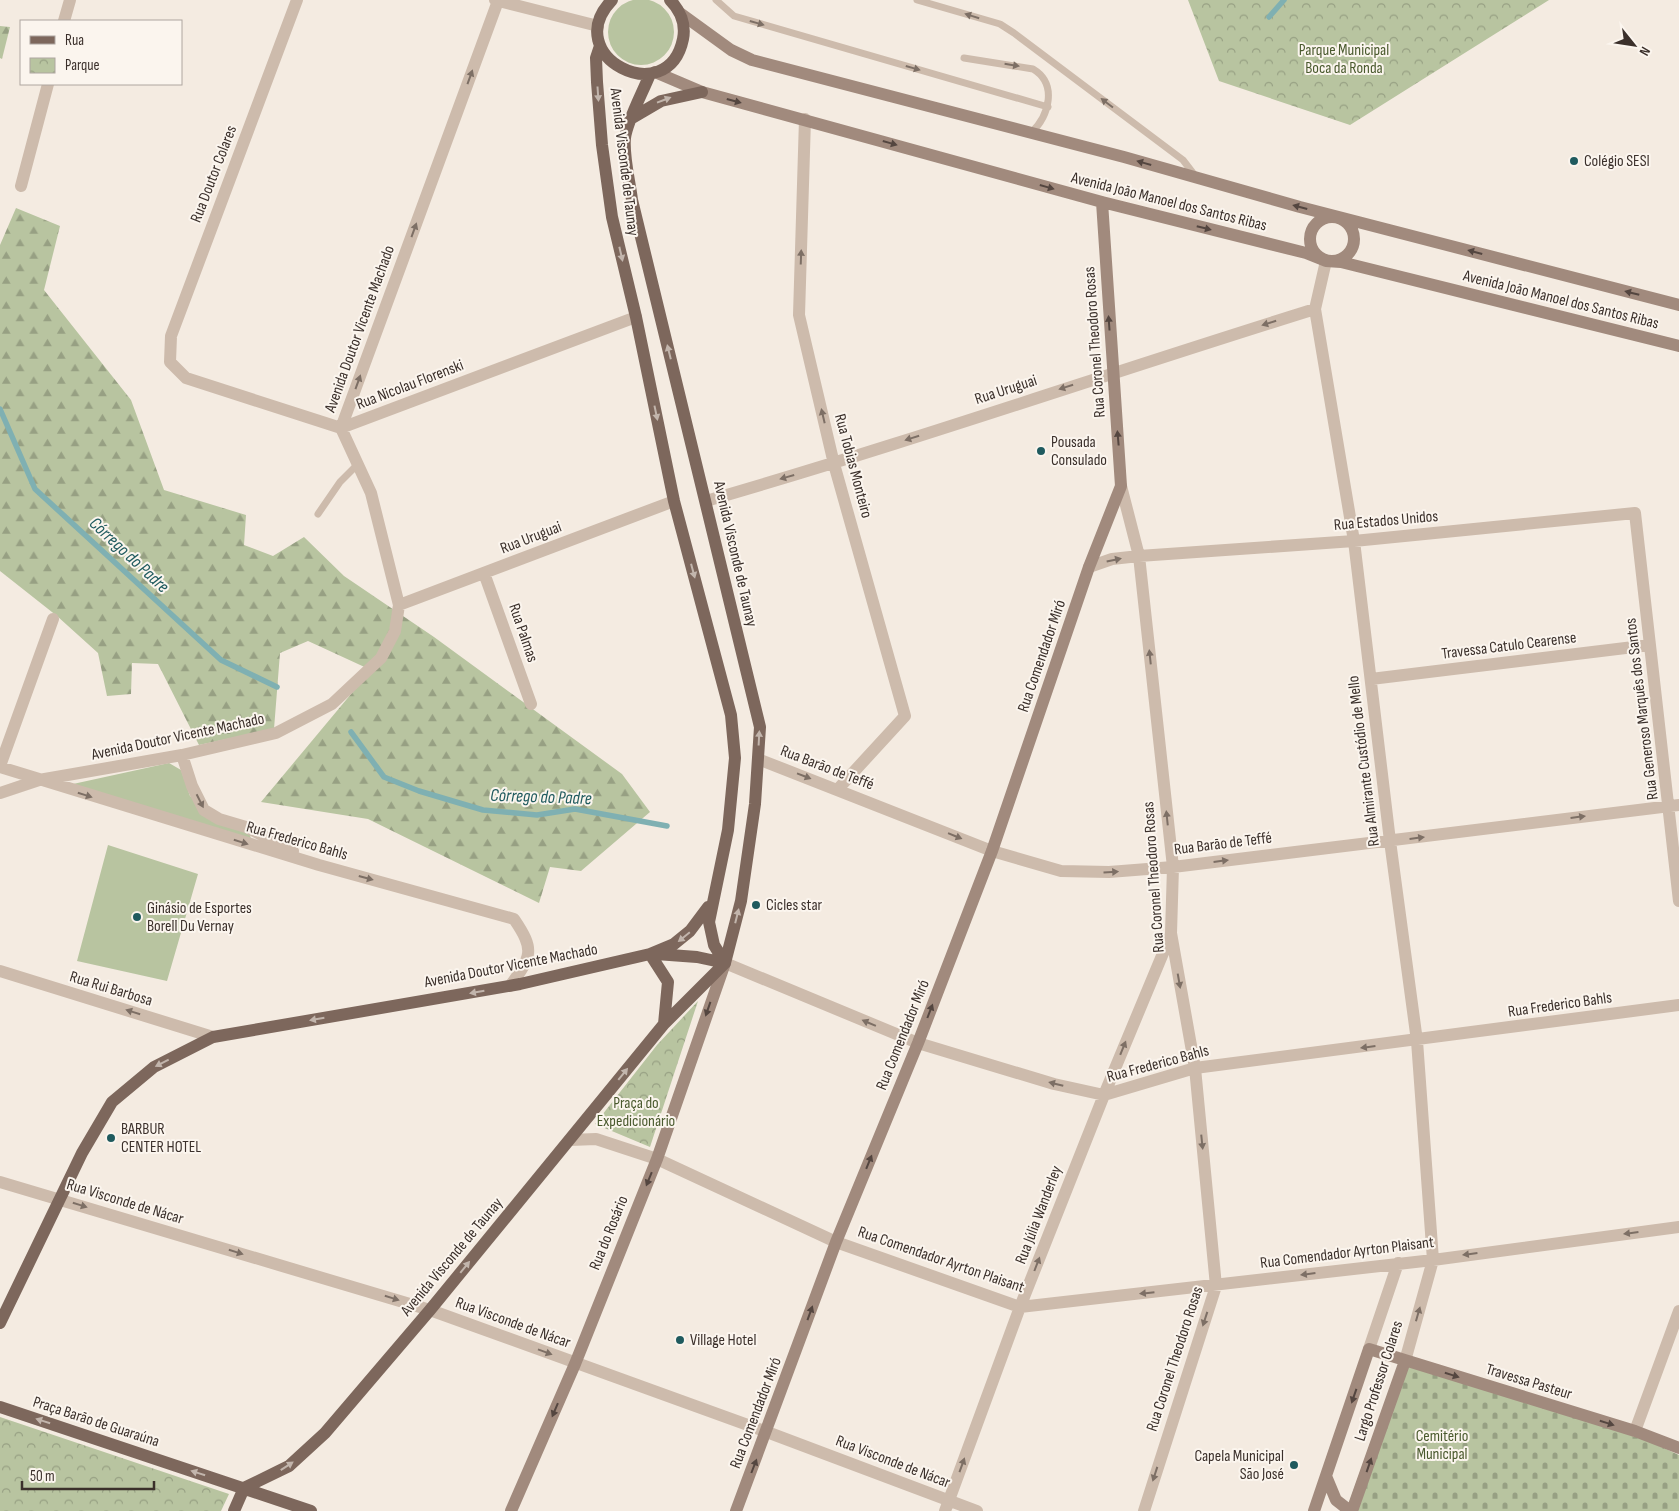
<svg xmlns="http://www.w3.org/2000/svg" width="1679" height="1511" viewBox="0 0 1679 1511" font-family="'Sofia Sans Condensed',sans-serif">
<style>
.green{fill:#b8c4a0}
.forest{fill:url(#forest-firs)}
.cemetery{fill:url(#cemetery-stones)}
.park{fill:url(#park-crowns)}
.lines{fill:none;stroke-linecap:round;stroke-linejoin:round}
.stream{stroke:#7fb0b2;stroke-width:5.5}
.lane{stroke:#cdbbac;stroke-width:7}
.street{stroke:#cdbbac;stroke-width:12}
.secondary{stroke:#a18a7d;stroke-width:12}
.primary{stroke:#7d675c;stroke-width:12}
.oneway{fill:#7d6f65}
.oneway2{fill:#c2b5ac}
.oneway3{fill:#544640}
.poi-dot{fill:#1f5a5e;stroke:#fbf5ee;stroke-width:2}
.labels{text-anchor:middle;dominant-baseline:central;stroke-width:4;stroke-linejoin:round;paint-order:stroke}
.park-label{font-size:16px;fill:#4a5a2e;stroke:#fbf5ee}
.poi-label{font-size:16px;fill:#3b302b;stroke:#fbf5ee;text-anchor:start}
.street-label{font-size:16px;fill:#3b302b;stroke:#fbf5ee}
.water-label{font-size:18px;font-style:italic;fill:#1f5a5e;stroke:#fbf5ee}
</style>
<defs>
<pattern id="forest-firs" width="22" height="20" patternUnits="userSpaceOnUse" patternTransform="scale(1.25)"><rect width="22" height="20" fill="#b8c4a0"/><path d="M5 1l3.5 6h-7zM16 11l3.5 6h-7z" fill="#97a083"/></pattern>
<pattern id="cemetery-stones" width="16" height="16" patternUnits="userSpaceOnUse" patternTransform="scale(1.25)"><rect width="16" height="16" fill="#b8c4a0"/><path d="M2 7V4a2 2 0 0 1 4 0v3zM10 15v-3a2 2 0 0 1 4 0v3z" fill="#97a083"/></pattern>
<pattern id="park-crowns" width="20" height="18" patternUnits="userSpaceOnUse" patternTransform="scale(1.25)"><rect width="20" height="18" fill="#b8c4a0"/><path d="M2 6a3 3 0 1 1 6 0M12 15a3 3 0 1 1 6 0" fill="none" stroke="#97a083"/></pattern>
</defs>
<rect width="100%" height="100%" fill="#f4ebe1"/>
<path class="green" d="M608 32a33 33 0 1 1 66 0a33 33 0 1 1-66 0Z
M169,763L181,770L190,796L250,835L251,839L73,784Z
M108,845L198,874L167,981L77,961Z"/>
<path class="forest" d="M0,26L10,27L2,59L0,58Z
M16,208L60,226L44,290L131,400L164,490L246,515L244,545L273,556L304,537L344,576L434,637L622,774L650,812L581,871L550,867L539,903L368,819L261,802L371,670L308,641L280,653L274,729L199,745L158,664L132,663L131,694L107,696L98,653L57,616L0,571V245Z"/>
<path class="cemetery" d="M1399,1363L1633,1434L1679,1455V1511H1346Z"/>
<path class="park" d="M1188,0H1549L1350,125L1219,81Z
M698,1001L650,1147L595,1124L657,1045Z
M0,1417L229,1494L221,1511H0Z"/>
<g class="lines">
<path class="stream" d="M1269,17L1284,0
M0,409L35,489L221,660L277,687
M351,732L384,777L419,791L483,810L537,815L575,809L667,826"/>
<path class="lane" d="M716,0L734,16L1048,107
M917,0L1000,24L1014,33L1183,160L1196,177
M964,58L1033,69C1058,84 1049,116 1031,133
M318,514L340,482L358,464"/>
<path class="street" d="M297,0L171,336L170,362L186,378L341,428L636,317
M495,0L598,26
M64,21L70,0
M805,119L799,315L834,464L905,716L838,789
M21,186L48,84
M1326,261L1315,309L1354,541L1390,841L1417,1041L1433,1260L1405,1361
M1121,486L1139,556L1173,867L1171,933L1195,1068L1216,1286L1144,1511
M706,501C911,442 1112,372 1315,309
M1089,567L1112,559L1139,556L1354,541L1635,513L1679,901
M484,573L531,704
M399,605L674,501
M1371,679L1650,645
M182,755L192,786L204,810L219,819L246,827L293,851
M758,759L992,851L1061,871L1109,872L1173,867L1679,805
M0,766L53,619
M0,767L319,865L514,919C535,950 532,956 510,986
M0,793L39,780L182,755L276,733L332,704L381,658L395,631L399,605L371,493L341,428L498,1
M725,963L918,1043L1054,1084L1104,1095L1195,1068L1679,1005
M0,971L213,1037
M570,1140L596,1139L657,1159L836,1242L1020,1307L1433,1260L1679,1227
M0,1182L430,1310L767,1432L977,1511
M1369,1349L1398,1263
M1635,1431L1679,1311
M945,1511L1020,1307L1104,1095L1171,934"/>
<path class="secondary" d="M680,13L731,50L752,60L1124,157L1300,207L1679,305
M655,72L702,92L1102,202L1306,253L1326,261L1341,262L1679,346
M1310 239a22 22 0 1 1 44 0a22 22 0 1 1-44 0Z
M1326,1476L1336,1500L1350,1511
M511,1511L575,1364L657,1159L725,963
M736,1511L836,1242L918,1043L992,851L1089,567L1121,486L1102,202
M1314,1511L1369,1349L1635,1431L1679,1448
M1352,1511L1405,1361"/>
<path class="primary" d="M612,0C558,56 668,112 683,39C686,24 680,10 670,0
M600,46L596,58L597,82L602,145L612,217L636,317L674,501L731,715L735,758L728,830L709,922L714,945L725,963
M632,118L661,101L702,92
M650,954L668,982L664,1024
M656,954L697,957L725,963
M0,1323L82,1153L112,1102L154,1067L213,1037L520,984L650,954L674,944L690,931L708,907
M0,1407L311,1511
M244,1488L289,1466L325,1433L430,1310L664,1024L725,963L741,901L755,804L760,727L632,200C630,182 623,156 625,138C627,121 643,92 650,74
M234,1511L244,1488"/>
</g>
<defs><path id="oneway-solid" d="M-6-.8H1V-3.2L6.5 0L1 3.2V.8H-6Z" transform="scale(1.25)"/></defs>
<g class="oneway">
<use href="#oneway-solid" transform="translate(972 16) rotate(-163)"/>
<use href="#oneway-solid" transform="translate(757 23) rotate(16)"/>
<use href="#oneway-solid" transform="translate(1012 65) rotate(9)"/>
<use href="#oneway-solid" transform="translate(913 68) rotate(16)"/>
<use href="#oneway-solid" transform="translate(470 77) rotate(-70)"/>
<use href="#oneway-solid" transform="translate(1107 103) rotate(-143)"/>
<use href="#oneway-solid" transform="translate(414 230) rotate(-70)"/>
<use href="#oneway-solid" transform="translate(801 257) rotate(-88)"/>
<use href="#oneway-solid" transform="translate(1269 323) rotate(163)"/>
<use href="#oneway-solid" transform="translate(358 382) rotate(-70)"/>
<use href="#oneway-solid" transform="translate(1066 387) rotate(162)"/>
<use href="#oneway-solid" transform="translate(823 416) rotate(-103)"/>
<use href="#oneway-solid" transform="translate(912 438) rotate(162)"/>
<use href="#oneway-solid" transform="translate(787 477) rotate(164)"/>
<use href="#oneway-solid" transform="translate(1114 560) rotate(-12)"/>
<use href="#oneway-solid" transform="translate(1150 657) rotate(-96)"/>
<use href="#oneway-solid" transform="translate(804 776) rotate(21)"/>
<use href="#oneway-solid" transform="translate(85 795) rotate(17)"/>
<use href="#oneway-solid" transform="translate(200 801) rotate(63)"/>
<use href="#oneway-solid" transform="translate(1578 817) rotate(-7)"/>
<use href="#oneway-solid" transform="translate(1167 818) rotate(-96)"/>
<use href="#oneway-solid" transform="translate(955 836) rotate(22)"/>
<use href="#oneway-solid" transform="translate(1417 838) rotate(-7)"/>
<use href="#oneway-solid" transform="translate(241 842) rotate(17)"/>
<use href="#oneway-solid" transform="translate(1221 861) rotate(-7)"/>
<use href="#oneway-solid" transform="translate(1111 872) rotate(-3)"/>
<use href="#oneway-solid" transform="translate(366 878) rotate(15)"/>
<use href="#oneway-solid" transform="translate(1179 981) rotate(80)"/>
<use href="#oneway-solid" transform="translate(133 1012) rotate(-163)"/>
<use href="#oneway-solid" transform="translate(869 1023) rotate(-157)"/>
<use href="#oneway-solid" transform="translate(1368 1047) rotate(173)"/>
<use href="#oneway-solid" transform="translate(1123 1048) rotate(-68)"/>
<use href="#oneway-solid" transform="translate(1056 1084) rotate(-166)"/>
<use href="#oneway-solid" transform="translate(1202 1142) rotate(84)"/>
<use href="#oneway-solid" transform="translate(80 1205) rotate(17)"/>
<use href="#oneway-solid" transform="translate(1631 1233) rotate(173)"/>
<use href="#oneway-solid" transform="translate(236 1252) rotate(17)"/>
<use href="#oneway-solid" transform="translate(1470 1254) rotate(173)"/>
<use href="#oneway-solid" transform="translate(1037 1264) rotate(-69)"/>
<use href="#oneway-solid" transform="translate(1308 1274) rotate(173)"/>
<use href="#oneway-solid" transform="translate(1147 1293) rotate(174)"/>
<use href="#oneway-solid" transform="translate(392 1298) rotate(17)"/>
<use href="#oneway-solid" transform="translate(1418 1314) rotate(-74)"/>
<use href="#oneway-solid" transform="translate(1205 1319) rotate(108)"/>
<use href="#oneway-solid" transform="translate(545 1352) rotate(20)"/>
<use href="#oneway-solid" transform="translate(962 1465) rotate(-70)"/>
<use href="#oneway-solid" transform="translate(1155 1474) rotate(108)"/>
</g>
<g class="oneway2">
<use href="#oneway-solid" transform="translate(598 94) rotate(86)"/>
<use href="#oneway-solid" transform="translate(664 100) rotate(-21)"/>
<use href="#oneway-solid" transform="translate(621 254) rotate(77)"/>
<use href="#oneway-solid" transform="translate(669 352) rotate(-104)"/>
<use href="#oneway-solid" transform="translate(656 413) rotate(78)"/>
<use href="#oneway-solid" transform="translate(693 571) rotate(75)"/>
<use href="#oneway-solid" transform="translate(759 738) rotate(-87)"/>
<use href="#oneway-solid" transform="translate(737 916) rotate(-76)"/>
<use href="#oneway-solid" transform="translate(684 937) rotate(141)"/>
<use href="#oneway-solid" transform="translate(477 992) rotate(170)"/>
<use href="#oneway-solid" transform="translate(317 1019) rotate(170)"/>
<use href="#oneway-solid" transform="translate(162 1063) rotate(153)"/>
<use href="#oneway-solid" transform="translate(623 1074) rotate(-51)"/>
<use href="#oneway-solid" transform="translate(465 1267) rotate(-51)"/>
<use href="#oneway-solid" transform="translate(43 1421) rotate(-162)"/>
<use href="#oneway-solid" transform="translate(287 1466) rotate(-33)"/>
<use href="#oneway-solid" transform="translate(198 1473) rotate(-162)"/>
</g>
<g class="oneway3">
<use href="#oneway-solid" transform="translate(734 101) rotate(15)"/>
<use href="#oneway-solid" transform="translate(890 143) rotate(16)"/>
<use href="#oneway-solid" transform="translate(1144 163) rotate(-164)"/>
<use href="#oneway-solid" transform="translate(1047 187) rotate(16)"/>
<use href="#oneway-solid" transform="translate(1300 207) rotate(-165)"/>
<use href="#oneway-solid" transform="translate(1204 228) rotate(14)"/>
<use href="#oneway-solid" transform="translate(1475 252) rotate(-165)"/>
<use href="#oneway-solid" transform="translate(1632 293) rotate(-166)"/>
<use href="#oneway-solid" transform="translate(1109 323) rotate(-94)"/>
<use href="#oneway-solid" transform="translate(1118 438) rotate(-95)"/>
<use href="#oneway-solid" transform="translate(708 1009) rotate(109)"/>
<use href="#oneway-solid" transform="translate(930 1011) rotate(-69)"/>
<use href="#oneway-solid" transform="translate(869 1162) rotate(-68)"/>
<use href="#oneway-solid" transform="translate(649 1179) rotate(112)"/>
<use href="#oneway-solid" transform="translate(810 1313) rotate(-70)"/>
<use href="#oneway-solid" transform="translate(1452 1375) rotate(17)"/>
<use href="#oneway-solid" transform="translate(1354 1396) rotate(109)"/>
<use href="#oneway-solid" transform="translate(555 1410) rotate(113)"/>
<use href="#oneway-solid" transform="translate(1607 1423) rotate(17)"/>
<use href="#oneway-solid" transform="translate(1369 1465) rotate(-71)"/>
<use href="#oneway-solid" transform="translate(754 1466) rotate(-69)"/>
</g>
<g class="poi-dot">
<circle cx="1574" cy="161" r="5"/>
<circle cx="1041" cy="451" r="5"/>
<circle cx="756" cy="905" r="5"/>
<circle cx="137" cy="917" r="5"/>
<circle cx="111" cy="1138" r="5"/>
<circle cx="680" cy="1340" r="5"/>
<circle cx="1294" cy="1465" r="5"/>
</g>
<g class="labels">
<g class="park-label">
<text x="1344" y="50">Parque Municipal<tspan x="1344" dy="18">Boca da Ronda</tspan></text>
<text x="636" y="1103">Praça do<tspan x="636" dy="18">Expedicionário</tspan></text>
<text x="1442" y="1436">Cemitério<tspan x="1442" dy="18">Municipal</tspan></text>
</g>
<g class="poi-label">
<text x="1584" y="161">Colégio SESI</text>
<text x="1051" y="442">Pousada<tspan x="1051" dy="18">Consulado</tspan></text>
<text x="766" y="905">Cicles star</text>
<text x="147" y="908">Ginásio de Esportes<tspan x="147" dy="18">Borell Du Vernay</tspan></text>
<text x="121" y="1129">BARBUR<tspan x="121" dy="18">CENTER HOTEL</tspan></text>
<text x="690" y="1340">Village Hotel</text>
<text x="1284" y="1456" text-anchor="end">Capela Municipal<tspan x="1284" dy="18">São José</tspan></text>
</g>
<g class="street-label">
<text transform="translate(624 162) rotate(83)">Avenida Visconde de Taunay</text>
<text transform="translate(214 174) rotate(-69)">Rua Doutor Colares</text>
<text transform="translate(1169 202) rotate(14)">Avenida João Manoel dos Santos Ribas</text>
<text transform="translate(1561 300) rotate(14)">Avenida João Manoel dos Santos Ribas</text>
<text transform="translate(360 329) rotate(-70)">Avenida Doutor Vicente Machado</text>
<text transform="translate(1095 342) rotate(-94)">Rua Coronel Theodoro Rosas</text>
<text transform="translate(410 385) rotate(-21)">Rua Nicolau Florenski</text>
<text transform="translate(1006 390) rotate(-18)">Rua Uruguai</text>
<text transform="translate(853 466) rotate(75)">Rua Tobias Monteiro</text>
<text transform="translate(1386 521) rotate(-5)">Rua Estados Unidos</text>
<text transform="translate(531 538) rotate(-21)">Rua Uruguai</text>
<text transform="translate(735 554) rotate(77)">Avenida Visconde de Taunay</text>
<text transform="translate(523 633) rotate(71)">Rua Palmas</text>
<text transform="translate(1509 646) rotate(-7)">Travessa Catulo Cearense</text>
<text transform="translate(1042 656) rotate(-71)">Rua Comendador Miró</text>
<text transform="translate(1642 709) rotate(-97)">Rua Generoso Marquês dos Santos</text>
<text transform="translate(178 737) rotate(-12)">Avenida Doutor Vicente Machado</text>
<text transform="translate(1364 761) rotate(-97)">Rua Almirante Custódio de Mello</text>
<text transform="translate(827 768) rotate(21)">Rua Barão de Teffé</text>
<text transform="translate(297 841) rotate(16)">Rua Frederico Bahls</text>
<text transform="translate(1223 844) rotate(-7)">Rua Barão de Teffé</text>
<text transform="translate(1154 877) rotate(-94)">Rua Coronel Theodoro Rosas</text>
<text transform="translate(511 966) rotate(-11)">Avenida Doutor Vicente Machado</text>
<text transform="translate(111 989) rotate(17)">Rua Rui Barbosa</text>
<text transform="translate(1560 1005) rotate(-8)">Rua Frederico Bahls</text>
<text transform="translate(903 1035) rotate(-68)">Rua Comendador Miró</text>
<text transform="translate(1158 1064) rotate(-15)">Rua Frederico Bahls</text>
<text transform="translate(125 1202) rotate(17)">Rua Visconde de Nácar</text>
<text transform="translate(1039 1215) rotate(-69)">Rua Júlia Wanderley</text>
<text transform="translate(609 1233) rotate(-68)">Rua do Rosário</text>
<text transform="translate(1347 1253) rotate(-7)">Rua Comendador Ayrton Plaisant</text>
<text transform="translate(452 1257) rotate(-50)">Avenida Visconde de Taunay</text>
<text transform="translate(941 1260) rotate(19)">Rua Comendador Ayrton Plaisant</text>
<text transform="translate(513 1323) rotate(20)">Rua Visconde de Nácar</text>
<text transform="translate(1175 1359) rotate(-72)">Rua Coronel Theodoro Rosas</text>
<text transform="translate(1379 1381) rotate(-72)">Largo Professor Colares</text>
<text transform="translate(1529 1382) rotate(17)">Travessa Pasteur</text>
<text transform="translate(756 1413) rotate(-69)">Rua Comendador Miró</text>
<text transform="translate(96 1422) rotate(18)">Praça Barão de Guaraúna</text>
<text transform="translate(893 1462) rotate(21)">Rua Visconde de Nácar</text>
</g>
<g class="water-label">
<text transform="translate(129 555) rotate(43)">Córrego do Padre</text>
<text transform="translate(541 797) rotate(2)">Córrego do Padre</text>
</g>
</g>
<rect x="20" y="20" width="162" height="65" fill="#fbf5ee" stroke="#aea6a0"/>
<rect x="30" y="36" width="25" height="8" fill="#7d675c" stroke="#aea6a0"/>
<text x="65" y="45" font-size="15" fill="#3b302b">Rua</text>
<rect x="30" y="58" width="25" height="15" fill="url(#park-crowns)" stroke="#aea6a0"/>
<text x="65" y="70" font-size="15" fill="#3b302b">Parque</text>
<g transform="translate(1634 45) rotate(120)" stroke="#fbf5ee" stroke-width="4" paint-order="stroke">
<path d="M0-4L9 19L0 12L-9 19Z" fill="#3b302b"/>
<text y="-8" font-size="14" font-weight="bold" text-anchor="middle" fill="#3b302b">N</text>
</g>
<path d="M22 1481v8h132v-8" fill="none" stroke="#3b302b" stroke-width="2.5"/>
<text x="30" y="1481" font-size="15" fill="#3b302b" stroke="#fbf5ee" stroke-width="4" paint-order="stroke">50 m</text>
</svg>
